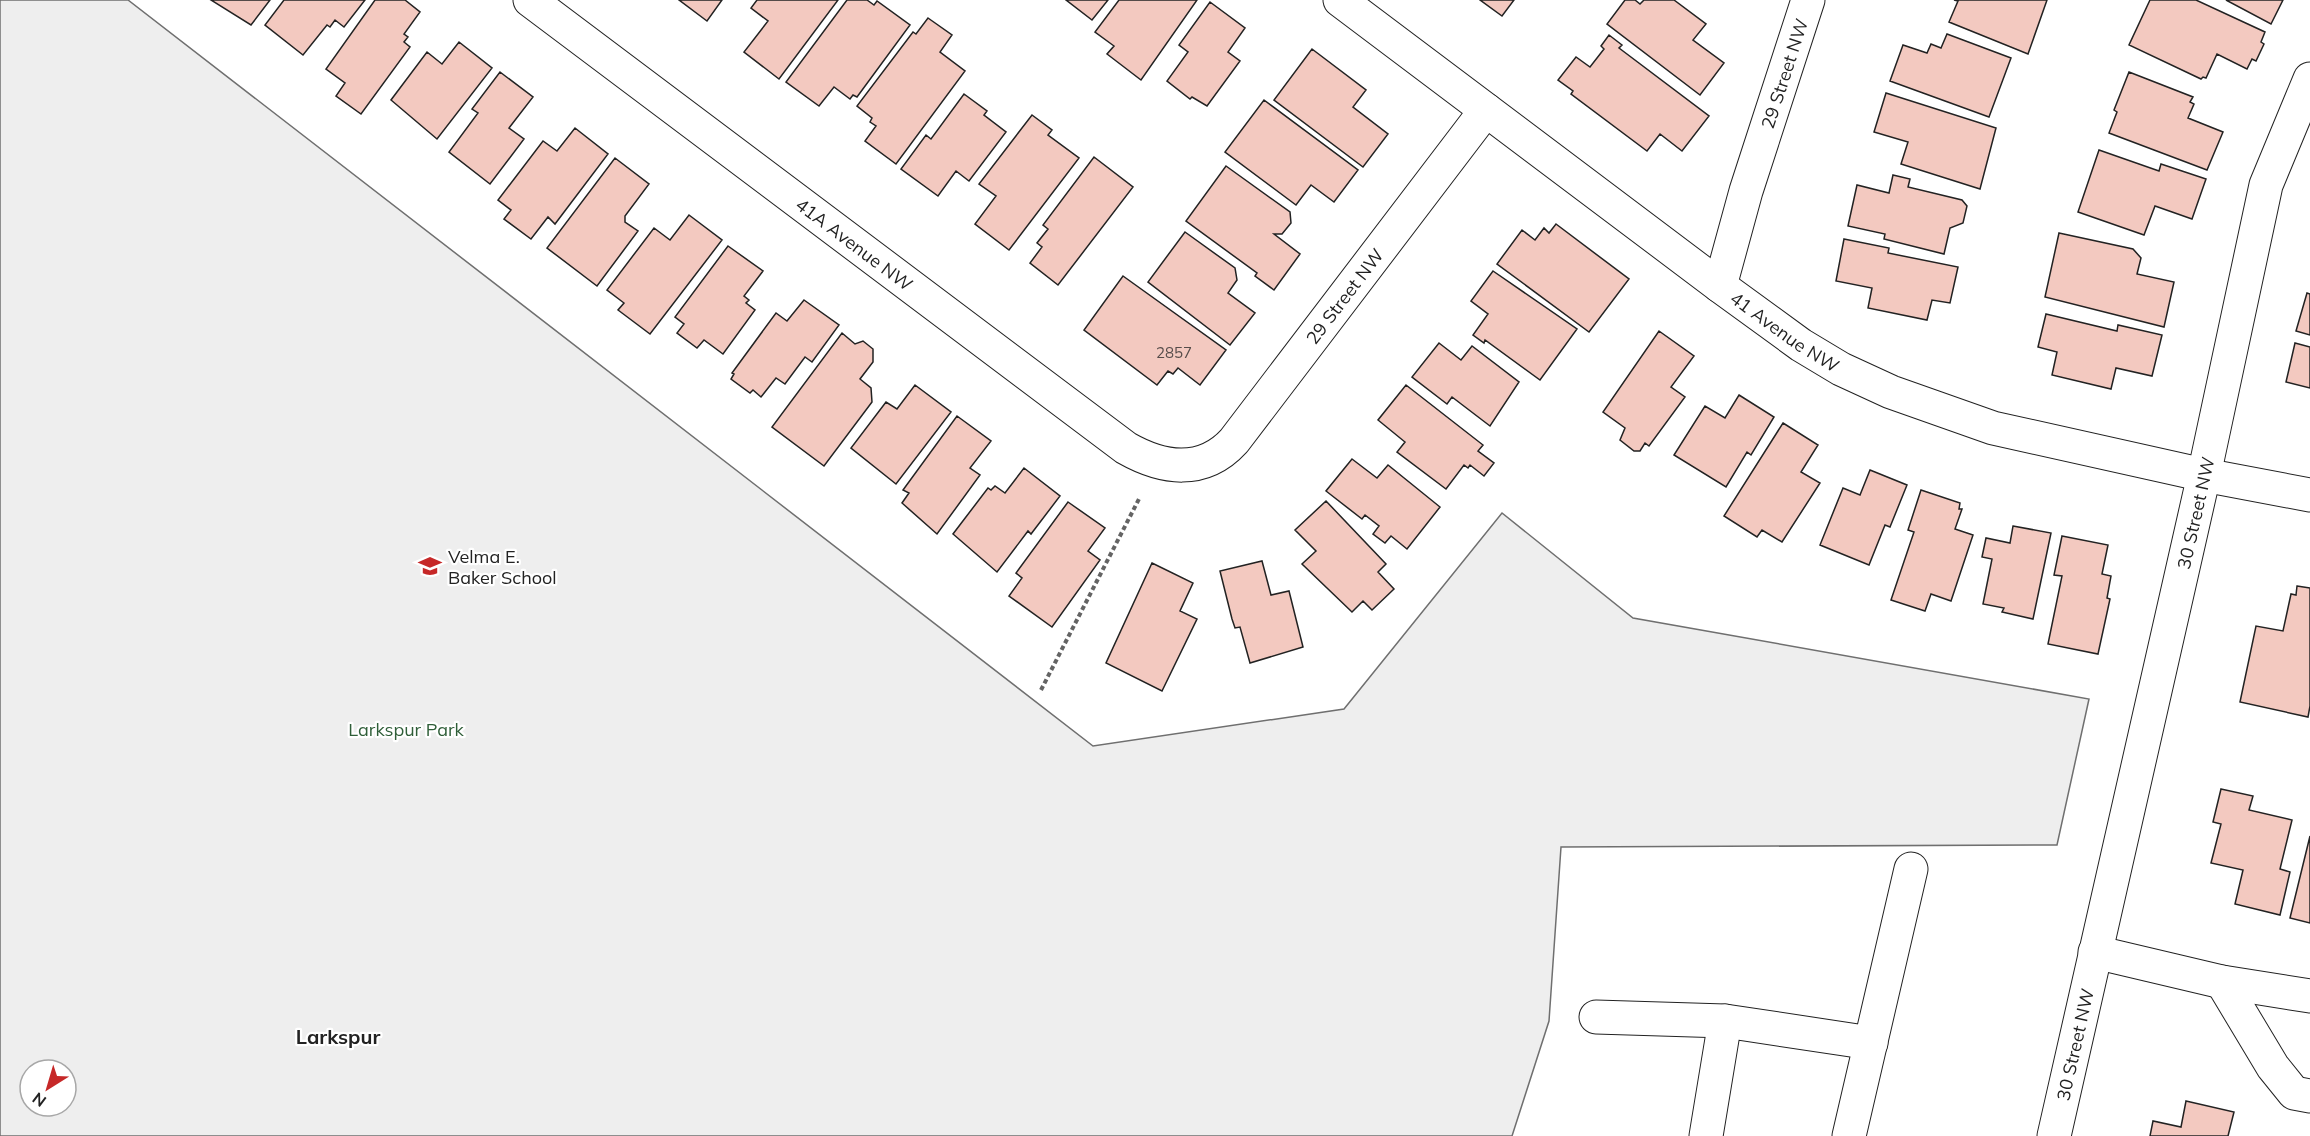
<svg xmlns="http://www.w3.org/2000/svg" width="2310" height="1136" viewBox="0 0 2310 1136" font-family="Mulish,sans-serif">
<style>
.green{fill:#eee;stroke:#6f6f6f;stroke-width:1.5;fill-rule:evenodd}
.building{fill:#f3c9c0;stroke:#222;stroke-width:1.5}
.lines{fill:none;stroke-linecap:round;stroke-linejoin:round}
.street-casing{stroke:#222;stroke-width:35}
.secondary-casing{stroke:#222;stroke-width:35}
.path{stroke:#646464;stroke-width:4;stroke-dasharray:4.5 3;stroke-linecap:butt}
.street{stroke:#fff;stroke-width:33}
.secondary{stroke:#fff;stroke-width:33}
.labels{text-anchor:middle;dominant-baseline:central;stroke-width:4.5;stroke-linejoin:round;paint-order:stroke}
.number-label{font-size:15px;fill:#564c4a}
.street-label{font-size:18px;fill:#222;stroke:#fff}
.poi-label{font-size:18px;fill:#222;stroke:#fff;text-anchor:start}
.park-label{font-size:18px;fill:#2f5e38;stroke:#fff}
.neighbourhood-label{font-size:20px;font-weight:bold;fill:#222;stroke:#fff}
</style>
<rect width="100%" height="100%" fill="#fff"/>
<path class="green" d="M0,0H128L1093,746L1344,709L1502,513L1633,618L2089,699L2057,845L1561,847L1549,1021L1512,1136H0ZM30,1070H66V1106H30Z"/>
<path class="building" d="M211,0H270L251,25Z
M284,0H365L344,27L335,20L330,27L327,25L303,55L265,25Z
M375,0H405L420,12L404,34L408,37L404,42L410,47L361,114L336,96L345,83L326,69Z
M679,0H722L707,21Z
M757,0H838L779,79L744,52L768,21L751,8Z
M847,0H867L874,5L877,1L910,25L857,97L853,95L850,99L834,87L819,106L786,82Z
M1066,0H1108L1092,20Z
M1119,0H1197L1141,80L1107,54L1114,46L1095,32Z
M1480,0H1514L1502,16Z
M1625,0H1635L1640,4L1644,0H1674L1706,24L1693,40L1724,63L1700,95L1607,24Z
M1954,0H2047L2028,54L1949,22L1958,1Z
M2150,0H2196L2265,32L2261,42L2264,44L2256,61L2252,59L2247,69L2217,54L2206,78L2203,77L2201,79L2129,45Z
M2226,0H2283L2271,24Z
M1210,2L1245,28L1228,52L1240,61L1207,106L1192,97L1190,99L1167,81L1188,52L1179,45Z
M928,18L952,35L940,52L965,71L896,164L865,141L876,126L870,122L872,118L857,106L913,32L916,34Z
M1947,34L2011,58L1989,117L1890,81L1903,45L1927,53L1931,44L1941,48Z
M1609,35L1622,45L1619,48L1709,116L1682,151L1660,134L1647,151L1571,94L1573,91L1558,80L1576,57L1590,67L1604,49L1601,46Z
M459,42L492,68L437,139L391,100L427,52L442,64Z
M1312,49L1366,90L1353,107L1388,134L1363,167L1274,100Z
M500,72L533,97L509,128L524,139L490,184L449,152L478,113L472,109Z
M2129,72L2193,97L2190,102L2194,104L2188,118L2223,132L2207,170L2109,133L2117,112L2114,110Z
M1886,93L1996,128L1980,189L1901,164L1908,142L1874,132Z
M964,94L987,111L984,115L1006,132L969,181L956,171L938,196L901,169L926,135L931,139Z
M1264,100L1358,170L1334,202L1311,185L1296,205L1225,152Z
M1032,115L1052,130L1048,135L1079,158L1009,250L975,224L996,196L979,184Z
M575,128L608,154L555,224L548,217L531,239L504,219L511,210L498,200L543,141L557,151Z
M2099,150L2159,171L2161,164L2206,179L2192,219L2155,206L2144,235L2078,212Z
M1094,157L1133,187L1058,285L1030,263L1042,247L1037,243L1048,229L1043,225Z
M615,158L649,184L625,216V222L638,231L597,286L547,248Z
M1226,166L1290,212L1291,223L1282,234H1274L1300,254L1274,290L1255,276L1257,273L1186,221Z
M1893,175L1910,179L1908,187L1962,200L1967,206L1963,223L1950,228L1944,254L1884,239L1885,234L1848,226L1857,185L1889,193Z
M689,215L722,240L650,334L618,310L624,303L607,290L654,228L670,240Z
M1556,224L1629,279L1589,332L1497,264L1522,230L1535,240L1544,228L1549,233Z
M1185,232L1235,268L1237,280L1228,293L1255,313L1230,345L1148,282Z
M2059,233L2133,249L2141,258L2137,274L2174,282L2164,327L2045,297Z
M1844,239L1889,248L1888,253L1958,267L1950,303L1932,300L1927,320L1868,308L1872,288L1836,281Z
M728,246L763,271L744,296L749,300L746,303L755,310L723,354L704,340L697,348L677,333L684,324L675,317Z
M1493,271L1577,329L1540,380L1485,340L1484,343L1473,335L1488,314L1471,301Z
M1123,276L1226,350L1200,385L1178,368L1173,374L1168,371L1157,385L1084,330Z
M2307,293L2310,294V335L2296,331Z
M804,300L839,325L812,362L805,357L785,384L776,378L761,397L753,390L750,393L731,379L734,374L732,373L776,313L787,321Z
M2046,314L2117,331L2118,325L2162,335L2152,376L2116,368L2111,389L2052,375L2057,352L2038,347Z
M1659,331L1694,356L1671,387L1685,397L1649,446L1645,443L1640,451H1634L1620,440L1625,428L1603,412Z
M842,333L855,344L863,341L873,349V362L860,379L871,388L872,402L824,466L772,427Z
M1439,343L1461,360L1472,346L1519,382L1490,426L1452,397L1447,404L1412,377Z
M2295,343L2310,347V388L2286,382Z
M915,385L951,412L896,484L851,448L886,402L897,409Z
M1406,385L1483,445L1478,451L1494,463L1484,476L1470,465L1468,468L1464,465L1446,489L1397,452L1405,442L1378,420Z
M1739,395L1774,417L1751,455L1747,452L1726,487L1674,455L1705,406L1725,418Z
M957,416L991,441L970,468L980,475L937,534L902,503L909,493L903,490Z
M1783,423L1818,445L1801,472L1820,483L1782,542L1762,530L1757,537L1724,516Z
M1352,459L1377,478L1388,465L1440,507L1407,549L1391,536L1385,543L1373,534L1379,526L1365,515L1362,519L1326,491Z
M1024,468L1060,496L1031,534L1028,531L997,572L953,534L988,488L991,490L995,486L1005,493Z
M1870,470L1907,485L1890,527L1885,525L1869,565L1820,545L1843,488L1860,495Z
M1921,490L1960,503L1959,509H1962L1955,529L1973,535L1951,601L1931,594L1925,611L1891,600L1914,532L1908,530Z
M1326,501L1386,564L1378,572L1394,589L1372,610L1363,601L1352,612L1302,564L1316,551L1295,530Z
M1068,502L1105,528L1088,551L1100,560L1052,627L1009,596L1022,578L1016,573Z
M2013,526L2051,533L2033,619L2002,612L2004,608L1983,604L1992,559L1982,557L1986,538L2010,543Z
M2062,536L2108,545L2102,574L2111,576L2107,598L2110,599L2098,654L2048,644L2062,576L2054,575Z
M1262,561L1271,595L1289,591L1303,647L1250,663L1240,627L1235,628L1232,619L1220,571Z
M1152,563L1193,583L1180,611L1197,619L1162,691L1106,663Z
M2297,586L2310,588V706L2308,717L2240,702L2256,626L2283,631L2291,594L2296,595Z
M2221,789L2253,796L2249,810L2292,820L2280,869L2290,872L2280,915L2235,904L2243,870L2211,863L2221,824L2213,822Z
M2310,836V923L2290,918Z
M2186,1101L2234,1112L2228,1136H2150L2153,1121L2181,1127Z"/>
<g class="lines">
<g class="street-casing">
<g id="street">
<path id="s1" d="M530,0L1126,448C1163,469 1203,475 1234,441L1486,110"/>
<path id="s2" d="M1340,0L1720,286L1801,345L1841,369L1891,392L1993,428L2204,475L2310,495"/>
<path id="s3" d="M1720,286L1746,191L1808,0"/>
<path d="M2095,952L2222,982L2310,996"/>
<path d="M2222,982L2273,1067L2294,1093L2310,1096"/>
<path d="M1596,1017L1725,1021"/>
<path d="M1706,1136L1725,1021L1871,1043"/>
<path d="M1849,1136L1911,869"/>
</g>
</g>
<g class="secondary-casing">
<g id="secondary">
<path id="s4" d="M2054,1136L2204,475L2266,185L2310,79"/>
</g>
</g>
<path class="path" d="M1041,690L1140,497"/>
<use href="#street" class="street"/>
<use href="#secondary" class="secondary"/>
</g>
<defs>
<g id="school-bare" transform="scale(1.8)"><path d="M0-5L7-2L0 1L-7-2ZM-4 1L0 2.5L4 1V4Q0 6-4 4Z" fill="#c62828" stroke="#fff" stroke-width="2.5" paint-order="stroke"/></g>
</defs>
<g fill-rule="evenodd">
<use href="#school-bare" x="430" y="566"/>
</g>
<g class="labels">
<g class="number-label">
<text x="1174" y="352">2857</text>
</g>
<g class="street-label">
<text stroke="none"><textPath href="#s3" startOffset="222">29 Street NW</textPath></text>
<text stroke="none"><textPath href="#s1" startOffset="406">41A Avenue NW</textPath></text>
<text stroke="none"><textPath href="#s1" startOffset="1046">29 Street NW</textPath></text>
<text stroke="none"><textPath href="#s2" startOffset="555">41 Avenue NW</textPath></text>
<text stroke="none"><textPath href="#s4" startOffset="639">30 Street NW</textPath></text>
<text stroke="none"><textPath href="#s4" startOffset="94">30 Street NW</textPath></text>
</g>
<g class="poi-label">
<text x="448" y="556">Velma E.<tspan x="448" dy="21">Baker School</tspan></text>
</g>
<g class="park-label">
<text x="406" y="729">Larkspur Park</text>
</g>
<g class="neighbourhood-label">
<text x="338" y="1036">Larkspur</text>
</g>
</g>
<g transform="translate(48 1088) rotate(217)"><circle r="28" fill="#ffffff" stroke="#a7a7a7" stroke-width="1.5"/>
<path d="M0-4.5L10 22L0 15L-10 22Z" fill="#c62828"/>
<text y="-9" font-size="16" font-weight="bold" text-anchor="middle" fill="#222222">N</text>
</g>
</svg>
